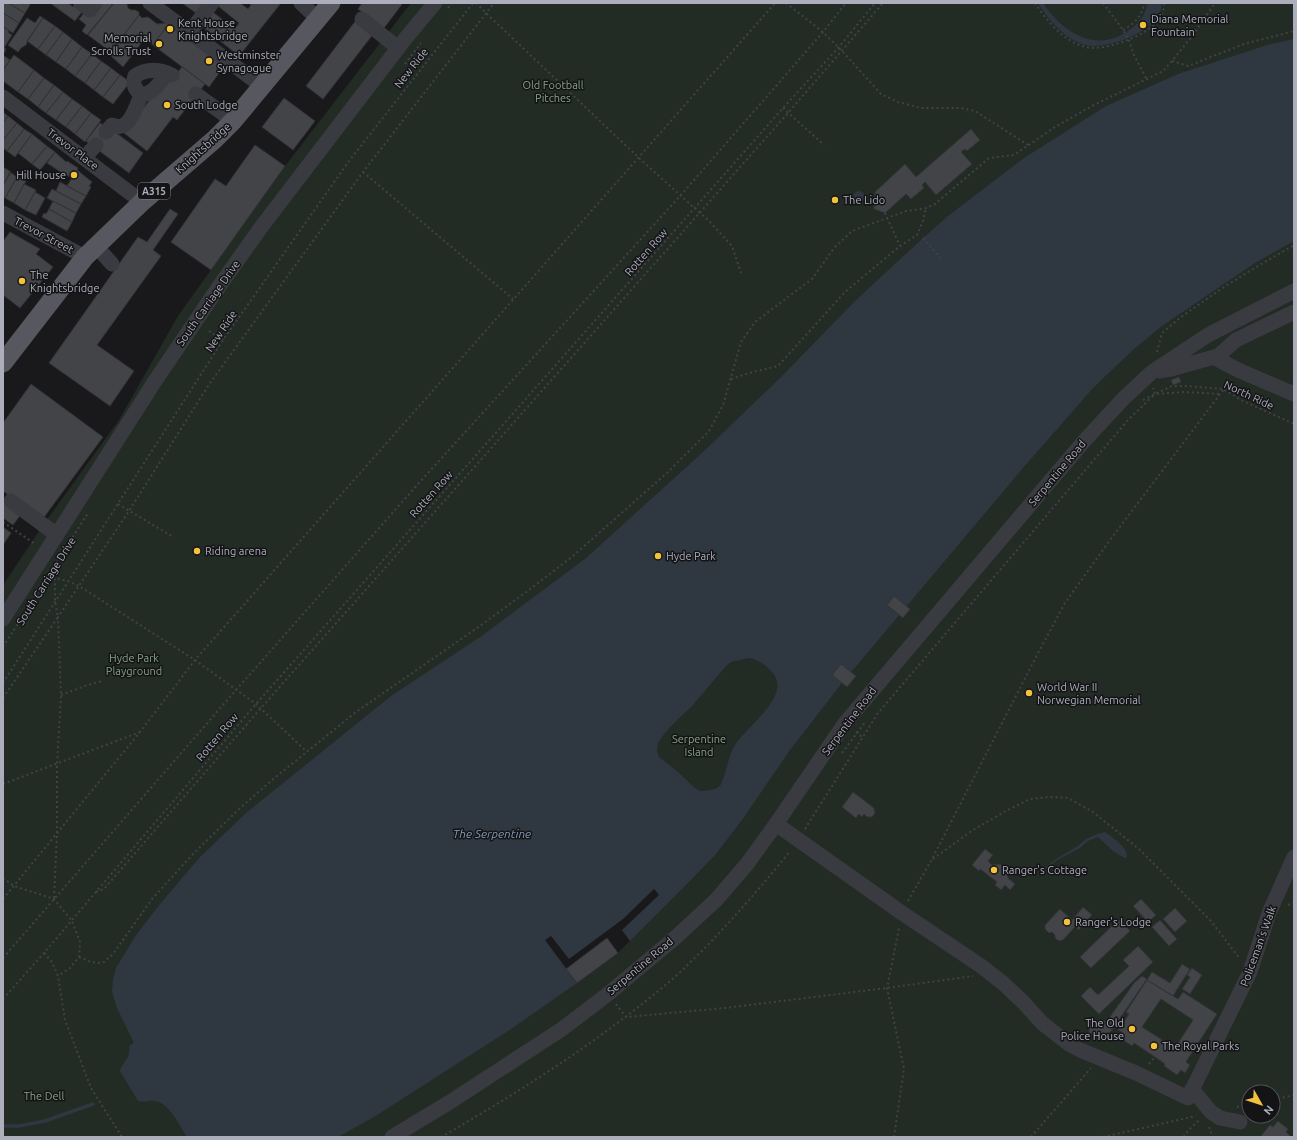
<svg xmlns="http://www.w3.org/2000/svg" width="1297" height="1140" viewBox="0 0 1297 1140" font-family="Ubuntu,sans-serif">
<style>
.green{fill:#232b25;fill-rule:evenodd}
.water{fill:#2f3740;fill-rule:evenodd}
.pier{fill:#19191b}
.lines{fill:none;stroke-linecap:round;stroke-linejoin:round}
.stream{stroke:#2f3740;stroke-width:3.5}
.building{fill:#434448;stroke:#333337;fill-rule:evenodd}
.path{stroke:#404247;stroke-width:2;stroke-dasharray:2 3;stroke-linecap:butt}
.minor{stroke:#3a3b40;stroke-width:15}
.major{stroke:#56575f;stroke-width:19}
.poi-dot{fill:#f1c23c;stroke:#141416;stroke-width:1.5}
.labels{text-anchor:middle;dominant-baseline:central;stroke-width:3;stroke-linejoin:round;paint-order:stroke}
.shield{fill:#141416;stroke:#7e808a;stroke-width:1}
.shield-label{font-size:10px;font-weight:bold;fill:#acafbb}
.poi-label{font-size:11px;fill:#acafbb;stroke:#141416;text-anchor:start}
.street-label{font-size:11px;fill:#acafbb;stroke:#141416}
.park-label{font-size:11px;fill:#83a588;stroke:#141416}
.water-label{font-size:12px;font-style:italic;fill:#849ab5;stroke:#141416}
</style>
<rect width="100%" height="100%" fill="#19191b"/>
<path class="green" d="M411,3H1294V1137H3V585L43,525L119,420L178,316L285,166ZM1249,1092H1273V1116H1249Z"/>
<path class="water" d="M1038,3H1043C1064,34 1098,55 1132,28C1140,22 1146,14 1147,3H1161C1166,29 1106,51 1086,45C1065,40 1049,20 1038,3Z
M1294,39V241L1255,263L1162,326L1134,349L1094,387L1023,468L842,683L790,750L742,820L716,854L688,883L618,953L577,983L511,1029L374,1117L338,1137H187C179,1125 169,1102 154,1101C148,1100 144,1103 138,1101L120,1071C123,1060 131,1060 129,1046L134,1043L117,1008L112,992L113,979L116,968L136,935L160,904L200,857L246,813L391,696L483,635L586,558L703,452L782,376L855,301L923,238L948,216L1024,158L1106,106L1178,74L1267,45ZM749,658C758,660 765,664 772,672C793,695 747,726 735,745C727,758 727,773 720,786L715,789L705,791H700L695,788L677,771L659,757L657,751L658,743L662,737L670,727L692,706L726,666L731,662Z
M853 197a6 6 0 1 1 12 0a6 6 0 1 1-12 0Z
M1105,832C1113,838 1127,846 1127,857L1125,858L1114,852L1098,837L1088,841L1080,848L1057,860L1043,872L1042,870L1056,859L1078,846L1086,839L1097,834Z"/>
<path class="pier" d="M654,889L659,895L622,930L630,941L618,953L577,983L545,940L551,936L569,959L623,919Z"/>
<g class="lines">
<path class="stream" d="M3,1126H19L45,1121L93,1104"/>
</g>
<path class="building" d="M3,3H8L25,13L19,23L3,13Z
M8,3H28L30,5L25,13Z
M50,3H68L73,7L75,3L84,9L75,21Z
M100,3H110L112,5L87,35L82,31L86,25L79,19L85,12Z
M114,3H125L127,4L128,8L131,10H135L139,12V15L111,52L88,35Z
M182,3H203L196,13Z
M220,3H240L248,9L251,5L248,3H281L239,56L199,24L210,10L235,29L239,23L218,6Z
M362,3H403L384,28L358,9Z
M3,13L19,23L13,33L3,27Z
M139,15L142,18L148,17L157,24L169,23L153,45L145,38L123,67L109,54Z
M40,16L43,18L27,42L26,45L21,48L18,52L8,45L27,18L35,23Z
M43,18L55,26L38,49L27,41Z
M357,19L374,33L323,99L306,86Z
M169,23L225,65L209,87L153,45Z
M55,26L63,32L46,55L38,49Z
M3,27L9,30L8,32L12,35L4,48L3,47Z
M63,32L72,39L56,62L46,55Z
M72,39L82,47L66,69L56,62Z
M3,47L6,49L3,55L10,60L3,70Z
M82,47L92,54L75,76L66,69Z
M92,54L101,61L85,83L75,76Z
M14,55L34,70L18,92L3,81V70Z
M101,61L111,68L94,90L85,83Z
M182,67L205,84L177,120L173,117L147,151L124,133L156,92L177,73Z
M111,68L120,75L103,97L94,90Z
M34,70L44,78L28,99L18,92Z
M120,75L130,82L113,104L103,97Z
M44,78L54,85L38,107L28,99Z
M54,85L63,92L46,113L38,107Z
M63,92L72,99L56,120L46,113Z
M284,98L315,121L293,150L262,127Z
M72,99L82,106L66,127L56,120Z
M82,106L91,113L75,134L66,127Z
M3,112L8,116L3,123Z
M91,113L101,120L85,142L75,134Z
M8,116L17,123L3,140V123Z
M17,123L24,129L7,151L3,148V140Z
M100,123L115,132L143,153L129,173L86,141Z
M24,129L32,134L15,157L7,151Z
M971,129L980,140L967,151L965,149L961,152L972,164L936,195L925,182L922,185L924,188L911,199L906,194L885,213L874,209L875,192L905,164L916,177Z
M32,134L47,146L32,164L18,153Z
M255,145L285,166L211,270L171,242L215,179L226,186Z
M47,146L55,152L40,170L32,164Z
M55,152L66,162L67,161L78,168L77,170L92,182L89,186L91,187L86,196L67,186L72,178L59,171L47,163Z
M3,167L11,172L3,185Z
M10,172L17,177L5,198L3,197V185Z
M17,177L26,181L14,203L5,198Z
M60,182L86,196L81,204L56,191Z
M24,184L36,190L25,210L14,203Z
M52,189L81,204L76,213L47,198Z
M35,192L45,198L36,215L25,210Z
M53,201L76,213L72,222L49,209Z
M49,209L72,222L67,231L42,217L44,213L46,214Z
M170,209L178,214L153,250L161,256L97,345L134,371L110,406L49,363L138,237L147,242Z
M10,232L40,249L36,254L53,267L20,308L3,295V241Z
M1179,377L1181,382L1173,385L1171,380Z
M31,384L103,437L42,520L3,491V423Z
M3,501L21,514L13,525L3,518Z
M3,527L11,533L3,545Z
M894,596L910,609L903,618L887,605Z
M841,664L856,676L847,687L832,675Z
M853,792L874,808L875,813L872,817H867L864,814L862,817L859,814L856,818L842,807Z
M985,849L993,855L988,861L992,865L1000,864L1008,871V878L1015,884L1010,890L1005,885L1001,890L995,885L997,882L980,869L979,871L972,865Z
M1141,899L1156,915L1148,922L1133,906Z
M1083,907L1092,915L1079,930L1075,927L1063,940L1059,941L1055,938V935L1052,932L1049,933L1045,929V925L1060,909L1072,920Z
M1175,908L1187,921L1175,932L1163,919Z
M1119,919L1130,931L1091,968L1080,957Z
M1160,920L1177,939L1169,946L1152,927Z
M607,938L618,953L577,983L566,969Z
M1138,946L1153,962L1099,1014L1081,996L1090,987L1098,995L1129,966L1123,960Z
M1182,964L1190,969L1173,996L1147,980L1152,972L1170,983Z
M1192,968L1202,975L1190,994L1182,989L1190,977L1187,975Z
M1142,976L1147,979L1109,1034L1089,1033L1090,1021H1107L1134,983Z
M1147,980L1178,999L1183,992L1217,1014L1186,1062L1190,1065L1185,1073L1181,1070L1177,1075L1164,1066L1165,1064L1155,1057L1134,1043L1132,1046L1119,1037L1122,1032L1118,1030L1129,1014L1126,1012ZM1161,999L1193,1020L1175,1048L1142,1027Z
M1278,1121L1288,1129L1286,1132L1290,1136L1289,1137H1260L1270,1125L1273,1127Z"/>
<g class="lines">
<path class="path" d="M476,3L486,13L639,158L710,222L732,246L741,273
M786,3L823,32L842,51L881,94L898,102L921,108H961L975,111L1028,145
M1035,3C1047,21 1064,42 1086,47C1104,52 1148,35 1159,20C1163,15 1164,9 1164,3
M1103,3L1123,30L1129,40L1133,53L1146,78
M448,8L452,3
M1123,30C1134,24 1143,15 1144,3
M1172,61L1188,66L1244,44L1294,31
M405,64L421,43
M783,108L824,145
M363,172L513,299
M885,213L900,246
M923,238L942,260
M209,331L223,340
M1157,352L1162,333L1181,317L1221,289L1258,266L1294,245
M731,379L749,373L778,366L845,292L900,246L917,235L923,221L926,208
M1157,394L1184,392L1220,394
M1143,400L1147,398L1172,386H1185L1223,389L1243,401L1294,424
M118,504L173,537
M3,522L35,544
M53,577L55,578L68,581L79,586L195,660L256,704L307,752
M3,647L88,513
M3,683L223,340L349,161L473,3
M61,695L88,685L102,681
M3,698L58,617L55,601V579
M856,732L863,738
M842,753L866,721
M3,784L140,732
M805,829L878,713L1128,420L1155,394L1153,388
M933,859L973,830L1006,811L1030,799L1049,797L1068,798L1093,812L1139,849L1211,921L1240,959
M3,878L14,886L54,899L72,921L80,942L79,957L70,968L58,976
M96,892L104,889L261,708L788,113L883,3
M54,898L57,833V764L61,696L58,617L129,511L210,383L363,172L494,3
M3,899L140,732L195,660L775,3
M908,901L932,859L1037,655L1065,603L1110,540L1230,381
M1288,905L1294,902
M44,953L52,962L58,976L65,1020L91,1088L122,1137
M79,957L91,962L99,963L104,962L113,954L152,899L193,854L238,810L272,780L356,712L477,628L529,590L573,556L668,472L709,431L723,405L741,342L755,322L812,279L834,248L852,231L906,211L926,208L935,204L989,158L1014,155L1055,127L1092,106L1163,71L1172,61L1193,35L1215,3
M3,958L236,690L418,484L681,195L823,32L846,3
M3,999L44,953L256,704L783,108L839,47L875,3
M616,1004L626,1017L725,1008L887,988L973,976
M1149,1064L1155,1057
M1273,1100L1294,1095
M1237,1107L1249,1104
M1209,1127L1213,1137
M441,1137C523,1090 604,1038 676,976C685,968 693,959 702,951C733,919 762,886 790,851
M894,1137L904,1069L887,988L899,928
M1031,1137L1091,1068
M1103,1137L1196,1116
M1184,1137L1185,1134L1200,1119"/>
<path class="minor" d="M81,3L90,10L95,3
M150,3L262,86
M301,3L318,19
M362,19L398,48
M190,32L212,3
M167,73C160,82 154,94 141,95C135,89 132,84 135,76C147,68 159,69 172,75
M196,94L233,121
M3,97L142,202
M106,132L112,125C115,126 119,127 122,126C131,123 138,103 141,95
M85,157L96,145
M3,213L85,257
M96,246L112,264
M1218,356L1219,360L1238,370L1294,394
M1159,371L1171,369L1218,356L1236,340L1294,312
M11,501L57,535
M3,619L155,381L220,285L262,226L405,39L435,3
M776,824L902,913L981,966L1004,984L1024,1003L1042,1023L1069,1044L1080,1050L1136,1073L1188,1098L1250,972L1269,913L1294,857
M1192,1089L1211,1112L1220,1118L1240,1122
M392,1137L450,1102L562,1029L608,994L676,937L716,900L747,864L776,824L845,723L1085,440L1124,398L1152,372L1208,335L1294,291"/>
<path class="major" d="M3,363L85,257L142,202L215,139L233,121L331,3"/>
</g>
<g class="poi-dot">
<circle cx="1143" cy="25" r="4"/>
<circle cx="170" cy="29" r="4"/>
<circle cx="159" cy="44" r="4"/>
<circle cx="209" cy="61" r="4"/>
<circle cx="167" cy="105" r="4"/>
<circle cx="74" cy="175" r="4"/>
<circle cx="835" cy="200" r="4"/>
<circle cx="22" cy="281" r="4"/>
<circle cx="197" cy="551" r="4"/>
<circle cx="658" cy="556" r="4"/>
<circle cx="1029" cy="693" r="4"/>
<circle cx="994" cy="870" r="4"/>
<circle cx="1067" cy="922" r="4"/>
<circle cx="1132" cy="1029" r="4"/>
<circle cx="1154" cy="1046" r="4"/>
</g>
<g class="labels">
<rect class="shield" x="138" y="183" width="32" height="16" rx="3"/>
<g class="shield-label">
<text x="154" y="191">A315</text>
</g>
<g class="poi-label">
<text x="1151" y="19">Diana Memorial<tspan x="1151" dy="13">Fountain</tspan></text>
<text x="178" y="23">Kent House<tspan x="178" dy="13">Knightsbridge</tspan></text>
<text x="151" y="38" text-anchor="end">Memorial<tspan x="151" dy="13">Scrolls Trust</tspan></text>
<text x="217" y="55">Westminster<tspan x="217" dy="13">Synagogue</tspan></text>
<text x="175" y="105">South Lodge</text>
<text x="66" y="175" text-anchor="end">Hill House</text>
<text x="843" y="200">The Lido</text>
<text x="30" y="275">The<tspan x="30" dy="13">Knightsbridge</tspan></text>
<text x="205" y="551">Riding arena</text>
<text x="666" y="556">Hyde Park</text>
<text x="1037" y="687">World War II<tspan x="1037" dy="13">Norwegian Memorial</tspan></text>
<text x="1002" y="870">Ranger's Cottage</text>
<text x="1075" y="922">Ranger's Lodge</text>
<text x="1124" y="1023" text-anchor="end">The Old<tspan x="1124" dy="13">Police House</tspan></text>
<text x="1162" y="1046">The Royal Parks</text>
</g>
<g class="street-label">
<text transform="translate(411 68) rotate(-52)">New Ride</text>
<text transform="translate(203 148) rotate(-42)">Knightsbridge</text>
<text transform="translate(73 149) rotate(37)">Trevor Place</text>
<text transform="translate(44 235) rotate(28)">Trevor Street</text>
<text transform="translate(646 252) rotate(-49)">Rotten Row</text>
<text transform="translate(208 303) rotate(-55)">South Carriage Drive</text>
<text transform="translate(221 331) rotate(-56)">New Ride</text>
<text transform="translate(1249 395) rotate(25)">North Ride</text>
<text transform="translate(1057 473) rotate(-50)">Serpentine Road</text>
<text transform="translate(431 494) rotate(-48)">Rotten Row</text>
<text transform="translate(46 581) rotate(-58)">South Carriage Drive</text>
<text transform="translate(849 721) rotate(-53)">Serpentine Road</text>
<text transform="translate(217 737) rotate(-50)">Rotten Row</text>
<text transform="translate(1258 946) rotate(-70)">Policeman's Walk</text>
<text transform="translate(640 966) rotate(-40)">Serpentine Road</text>
</g>
<g class="park-label">
<text x="553" y="85">Old Football<tspan x="553" dy="13">Pitches</tspan></text>
<text x="134" y="658">Hyde Park<tspan x="134" dy="13">Playground</tspan></text>
<text x="699" y="739">Serpentine<tspan x="699" dy="13">Island</tspan></text>
<text x="44" y="1096">The Dell</text>
</g>
<g class="water-label">
<text x="492" y="833">The Serpentine</text>
</g>
</g>
<rect width="1297" height="1140" fill="none" stroke="#acafbb" stroke-width="8"/>
<g transform="translate(1261 1104) rotate(129)"><circle r="19" fill="#141416" stroke="#515258"/>
<path d="M0-3L7 15L0 10L-7 15Z" fill="#f1c23c"/>
<text y="-6" font-size="11" font-weight="bold" text-anchor="middle" fill="#acafbb">N</text>
</g>
</svg>
